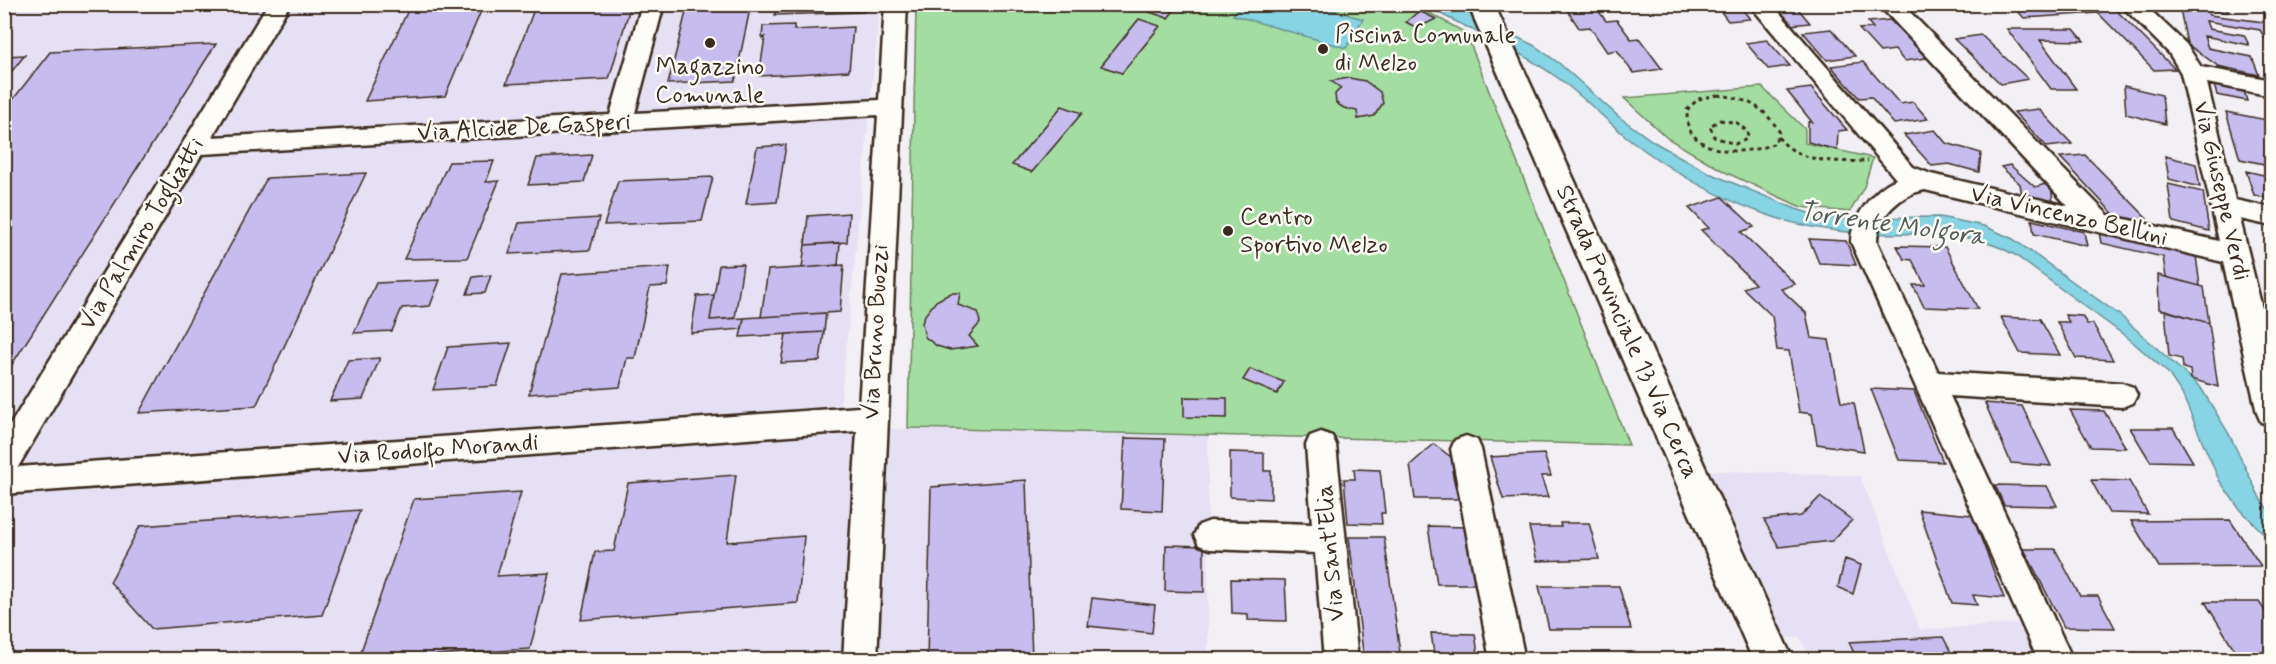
<svg xmlns="http://www.w3.org/2000/svg" width="2276" height="664" viewBox="0 0 2276 664" font-family="Mynerve,sans-serif">
<style>
.built{fill:#e5e0f3}
.green{fill:#a3dda2;stroke:#6f8460;stroke-width:1.5}
.water{fill:#86d4e4;stroke:#689095;stroke-width:1.5}
.building{fill:#c6bcee;stroke:#3b2a1e;stroke-width:1.5}
.lines{fill:none;stroke-linecap:round;stroke-linejoin:round}
.minor-casing{stroke:#3b2a1e;stroke-width:5}
.major-casing{stroke:#3b2a1e;stroke-width:5}
.path{stroke:#3b2a1e;stroke-width:3;stroke-dasharray:4 4;stroke-linecap:butt}
.minor{fill:#fdfcf7;fill-rule:evenodd}
.major{fill:#fdfcf7;fill-rule:evenodd}
.poi-dot{fill:#3b2a1e;stroke:#fdfcf7;stroke-width:2}
.labels{text-anchor:middle;dominant-baseline:central;stroke-width:5;stroke-linejoin:round;paint-order:stroke}
.poi-label{font-size:24px;fill:#3b2a1e;stroke:#fdfcf7;text-anchor:start}
.street-label{font-size:24px;fill:#3b2a1e;stroke:#fdfcf7}
.water-label{font-size:26px;font-style:italic;fill:#525d59;stroke:#fdfcf7}
</style>
<rect width="100%" height="100%" fill="#f2eff5"/>
<filter id="ink" filterUnits="userSpaceOnUse"><feTurbulence type="fractalNoise" baseFrequency=".0167" numOctaves="2"/><feDisplacementMap in="SourceGraphic" scale="12" xChannelSelector="R" yChannelSelector="G"/><feConvolveMatrix kernelMatrix="1 2 1 2 8 2 1 2 1" color-interpolation-filters="sRGB"/></filter>
<g filter="url(#ink)">
<path class="built" d="M4,5H880L838,428L1208,435V651L1222,653V659H5Z
M1695,470L1860,476L1920,630L2029,623L2045,659H1810L1800,637L1776,639Z"/>
<path class="green" d="M1413,4L1466,33L1629,445L908,428L916,5Z
M1762,87L1805,129V143L1873,158L1864,187L1850,212L1801,207L1725,172L1667,138L1624,98Z"/>
<path class="water" d="M1313,5L1363,19L1346,48L1233,15L1240,5Z
M1424,5H1453L1535,46L1560,64L1619,117L1654,142L1709,173L1796,209L1818,216L1844,218L1940,217L1984,226L2013,239L2121,316L2201,388L2229,434L2261,500L2271,513V541L2238,507L2219,480L2182,394L2168,373L2128,338L2015,255C1967,227 1913,236 1860,233C1826,231 1794,225 1762,213C1714,196 1668,169 1628,138C1603,118 1581,94 1555,76C1515,47 1467,29 1424,5Z"/>
<path class="building" d="M411,4H484L445,96L365,101Z
M536,4H631L609,79L506,84Z
M688,4H751L735,81L668,84Z
M778,4H865L864,12L775,15Z
M1125,4H1179L1168,18Z
M1563,4H1606L1595,6L1606,21L1617,20L1631,39L1639,38L1662,69L1633,73L1617,50L1607,52L1590,27L1579,28Z
M1715,4H1738L1750,19L1728,21Z
M1773,4H1794L1810,23L1791,25Z
M1845,4H1872L1876,9L1851,11Z
M2040,4H2105L2109,9H2115L2175,69L2154,70L2098,13L2024,18L2013,6Z
M2179,4H2226L2228,12L2207,10L2209,15L2272,23V51L2260,30L2206,21L2209,29L2244,35L2249,45L2204,36L2208,48L2252,57L2259,75L2218,66L2187,44Z
M1419,11L1436,19L1417,28L1406,22Z
M1139,19L1160,26L1122,73L1101,66Z
M1890,20L1927,58L1904,61L1895,50L1880,52L1859,29L1873,28L1868,22Z
M794,25V30L853,27L849,71L759,76L765,37L762,38L763,26Z
M1831,29L1855,56L1827,60L1803,32Z
M2007,29H2074L2084,41L2040,40L2076,89H2051Z
M1981,35L2028,79L2001,84L1954,39Z
M1767,40L1790,66L1768,69L1746,43Z
M216,44L4,377V111L50,52Z
M25,55L4,81V56Z
M1863,62L1900,104L1913,102L1928,119L1894,124L1871,97L1859,98L1831,66Z
M1349,78L1365,81L1380,92L1383,103L1374,116L1358,119L1357,111L1344,108L1336,103L1335,94L1341,88L1331,81Z
M2213,82L2243,88L2247,101L2217,95Z
M2124,86L2162,95L2165,124L2126,114Z
M1811,88L1847,130L1838,131L1837,150L1808,142V122H1812L1787,91Z
M1062,106L1082,113L1032,172L1012,165Z
M2039,109L2072,144L2047,147L2014,112Z
M2226,112L2272,121V199L2254,195L2246,171L2268,176L2264,164L2240,159Z
M1935,130L1946,143L1981,153L1979,172L1949,164L1932,166L1904,135Z
M786,145L777,202L746,204L757,147Z
M592,155L584,182L528,185L537,158Z
M2085,155L2147,218L2120,221L2060,157Z
M2165,156L2196,164L2200,187L2169,179Z
M494,161L486,182L499,181L467,258L404,259L449,162Z
M2010,165L2035,187L2053,182L2061,189L2052,192L2053,203L2022,196L2020,184L2001,167Z
M366,173L256,406L139,413L267,178Z
M713,177L702,221L604,225L618,181Z
M2168,184L2203,192L2209,231L2173,222Z
M1722,197L1754,227L1741,232L1795,284L1781,289L1806,313L1811,338L1829,340L1841,402L1854,403L1864,451L1817,444L1812,414L1799,412L1789,351L1777,350L1772,316L1743,288L1755,284L1701,230L1709,228L1689,208Z
M849,213L847,242L805,245L808,216Z
M599,218L590,250L509,254L519,223Z
M2032,220L2084,232L2087,246L2034,234Z
M2099,232L2196,256L2200,286L2166,277L2163,257L2101,243Z
M1809,239L1846,241L1856,265L1819,263Z
M840,243L838,265L802,268L805,245Z
M1897,246L1945,247L1978,309L1924,307L1913,285H1925L1912,260L1904,259Z
M743,264L735,318L710,320L719,265Z
M844,265L840,312L761,317L768,270Z
M670,267L667,286L650,287L635,358H627L620,387L529,394L562,274Z
M491,275L485,293L467,294L473,277Z
M2158,275L2204,287L2209,323L2159,309Z
M440,280L430,306L402,308L392,331L354,333L376,283Z
M951,293H960L958,305L978,312L980,323L969,336L978,346L950,350L937,346L925,337L922,323L925,315L936,301Z
M714,295L710,320L744,318L742,329L691,333L697,296Z
M2165,310L2209,323L2218,387L2191,379L2190,370L2183,368L2182,359L2169,356Z
M826,313L824,332L740,337L744,318Z
M2065,315L2082,316L2087,324H2093L2113,360L2076,358L2057,322H2069Z
M2001,317L2040,319L2060,355L2020,353Z
M824,332L820,361L781,363L786,334Z
M511,343L497,386L433,390L448,347Z
M380,358L363,399L330,401L348,360Z
M1250,369L1284,382L1277,394L1243,380Z
M1871,389L1914,391L1943,462L1899,460Z
M1184,397L1227,398V418L1184,417Z
M1985,403L2022,406L2051,466L2011,463Z
M2070,410L2104,411L2126,448L2091,447Z
M2130,428H2173L2193,462L2150,461Z
M1125,438L1165,439L1162,511L1121,509Z
M1434,444L1460,464L1452,471L1458,499H1415L1410,465Z
M1230,452L1264,453V471H1271V499L1230,497Z
M1544,454L1551,476H1541L1548,497L1503,499L1490,457Z
M1354,469L1380,470L1385,513H1381L1382,524L1348,523L1344,479H1355Z
M736,475L727,542L804,536L798,603L581,620L595,552L614,551L628,483Z
M1026,480L1032,660H927L931,487Z
M2091,480L2129,481L2148,514L2109,513Z
M1995,485L2047,486L2057,506L2004,505Z
M521,492L497,576L549,573L530,649L358,660L414,499Z
M1820,497L1852,520L1832,541L1779,547L1764,520L1801,516Z
M360,510L322,615L152,629L110,582L140,526Z
M1919,510L1972,515L2004,598L1973,595L1977,605L1952,603Z
M2230,520L2261,566L2159,567L2131,521Z
M1560,523H1589L1599,559L1537,561L1529,527H1561Z
M1428,526L1465,527L1476,584H1437Z
M1349,537H1384L1401,660H1364Z
M1166,545L1204,546V592L1165,591Z
M2024,549H2055L2080,596H2098L2115,628L2064,627Z
M1845,559L1861,565L1853,594L1838,587Z
M1231,579L1285,580L1287,621L1248,620V614L1232,613Z
M1539,586H1619L1631,629H1549Z
M1092,598L1155,605L1152,633L1088,626Z
M2205,602H2259L2272,621V660H2241Z
M1431,633L1475,634L1479,660H1435Z
M1943,637L1955,660H1857L1849,642Z
M94,652L90,660H4V659Z"/>
<g class="lines">
<g class="minor-casing">
<path id="minor" d="M268,4H290L212,137L610,115L642,4H664L635,113L879,100L885,4H907L877,660H843L857,431L4,494V435ZM878,115L859,407L18,467L202,154Z
M1749,4H1772L1913,167L1931,174L2068,206L1878,4H1902L2108,215L2219,241L2181,73L2169,53L2120,4H2144L2186,44L2201,67L2272,80V96L2207,83L2235,200L2272,208V226L2240,219L2272,349V425L2261,422L2257,413L2223,262L1925,190C1901,194 1877,216 1877,242L1938,372L2122,383L2133,387L2137,395L2133,403L2122,407L1950,396L2073,660H2038L1851,242C1851,218 1874,188 1896,179Z
M1321,432L1332,436L1336,445L1358,660H1324L1315,553L1210,549L1199,545L1194,535L1199,525L1210,521L1312,524L1306,445L1310,436Z
M1466,436L1477,440L1481,449L1525,660H1490L1451,449L1455,440Z"/>
</g>
<g class="major-casing">
<path id="major" d="M1468,4H1494L1793,660H1753Z"/>
</g>
<path class="path" d="M1718,95C1748,99 1763,106 1779,131L1775,143C1751,154 1704,157 1689,129C1687,124 1687,115 1687,110L1698,99Z
M1720,120L1737,123L1748,132L1747,139L1735,144L1714,137L1710,126Z
M1778,137C1799,164 1837,162 1868,161"/>
<use href="#minor" class="minor"/>
<use href="#major" class="major"/>
</g>
</g>
<g class="poi-dot">
<circle cx="710" cy="43" r="6"/>
<circle cx="1323" cy="49" r="6"/>
<circle cx="1228" cy="231" r="6"/>
</g>
<g class="labels">
<g class="poi-label">
<text x="1335" y="35">Piscina Comunale<tspan x="1335" dy="28">di Melzo</tspan></text>
<text x="710" y="67" text-anchor="middle">Magazzino<tspan x="710" dy="28">Comunale</tspan></text>
<text x="1240" y="217">Centro<tspan x="1240" dy="28">Sportivo Melzo</tspan></text>
</g>
<g class="street-label">
<text transform="translate(524 128) rotate(-3)">Via Alcide De Gasperi</text>
<text transform="translate(2221 191) rotate(77)">Via Giuseppe Verdi</text>
<text transform="translate(2069 216) rotate(13)">Via Vincenzo Bellini</text>
<text transform="translate(142 234) rotate(-59)">Via Palmiro Togliatti</text>
<text transform="translate(876 332) rotate(-87)">Via Bruno Buozzi</text>
<text transform="translate(1627 332) rotate(66)">Strada Provinciale 13 Via Cerca</text>
<text transform="translate(438 450) rotate(-4)">Via Rodolfo Morandi</text>
<text transform="translate(1331 553) rotate(-95)">Via Sant'Elia</text>
</g>
<g class="water-label">
<text transform="translate(1892 225) rotate(8)">Torrente Molgora</text>
</g>
</g>
<rect width="2276" height="664" fill="none" stroke="#fdfcf7" stroke-width="24"/>
<rect x="12" y="12" width="2252" height="640" fill="none" stroke="#3b2a1e" stroke-width="2" filter="url(#ink)"/>
</svg>
